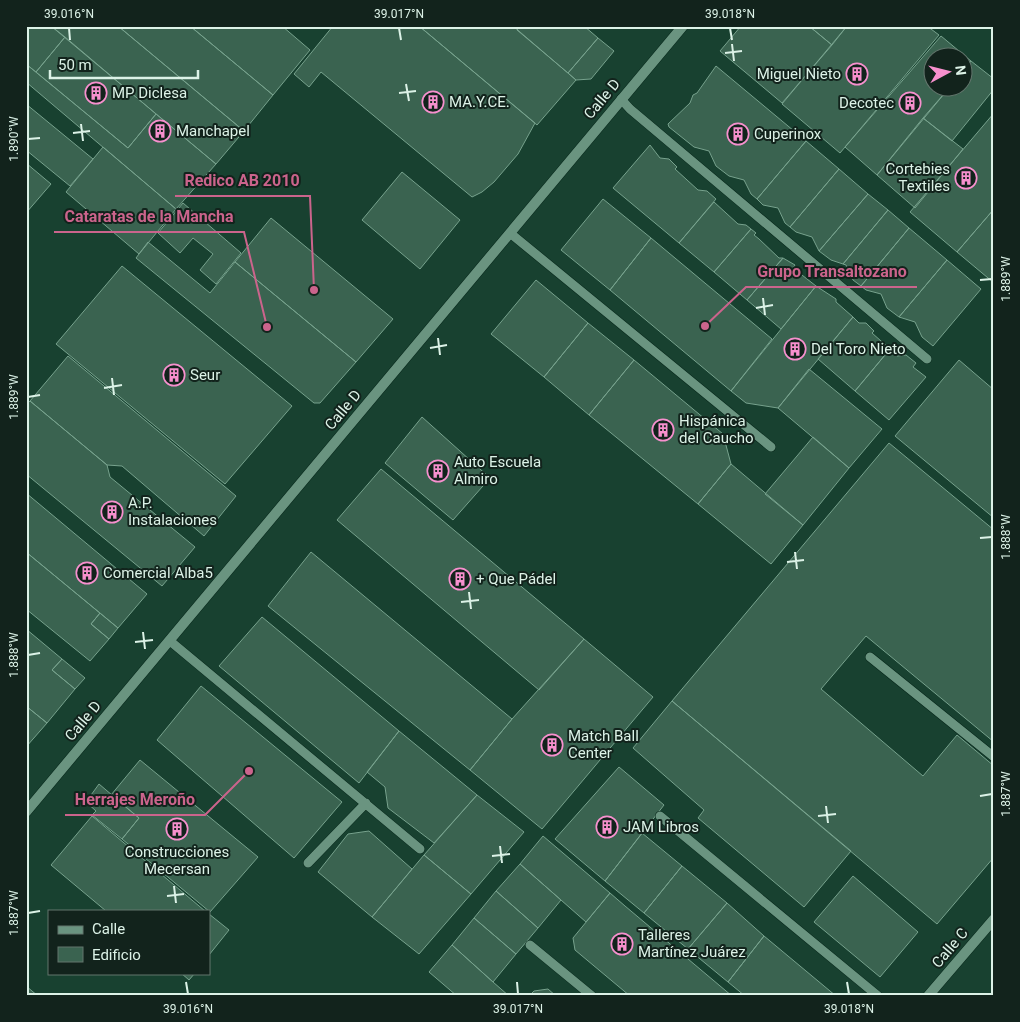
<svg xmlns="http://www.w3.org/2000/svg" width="1020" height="1022" viewBox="0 0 1020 1022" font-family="Roboto,sans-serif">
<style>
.building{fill:#3a6350;stroke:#77a28d}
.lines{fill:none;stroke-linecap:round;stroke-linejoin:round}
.service-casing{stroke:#062619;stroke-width:10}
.minor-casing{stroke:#062619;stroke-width:11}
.service{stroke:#6a9480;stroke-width:9}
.minor{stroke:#6a9480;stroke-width:10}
.ticks{fill:none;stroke:#dcf2e7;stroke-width:2}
.labels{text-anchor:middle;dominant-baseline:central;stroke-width:4;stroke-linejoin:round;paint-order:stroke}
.poi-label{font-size:15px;fill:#dcf2e7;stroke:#12231c;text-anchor:start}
.street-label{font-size:15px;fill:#dcf2e7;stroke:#12231c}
.leader{fill:none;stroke:#cb648c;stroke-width:2}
.callout-dot{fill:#cb648c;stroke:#12231c;stroke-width:2}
.callout-label{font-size:16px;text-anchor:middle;font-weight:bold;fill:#cb648c;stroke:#12231c;stroke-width:4;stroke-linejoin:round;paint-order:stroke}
.neatline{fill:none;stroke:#dcf2e7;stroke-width:2}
.ticks-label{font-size:12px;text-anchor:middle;fill:#dcf2e7}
</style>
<rect width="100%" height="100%" fill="#184130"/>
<path class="building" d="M28,26H51L65,37L36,72L26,64V28Z
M51,26H118L244,131L216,164Z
M118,26H190L273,95L244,131Z
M190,26H282L310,50L273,95Z
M333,26H419L535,123L518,154L494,182L482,192L472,197L321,72L309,87L294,74Z
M419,26H513L576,80L537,125Z
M521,26H584L598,38L568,73L517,30Z
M741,26H809L832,45L782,103L720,51Z
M809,26H847L832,45Z
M847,26H927L939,35L840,153L782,104Z
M941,36L971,61L962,71V58H932V88H949L877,175L845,147Z
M65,37L156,114L128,148L36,72Z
M598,38L614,51L591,79L576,80L568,73Z
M971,61L994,79V89L952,141L923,118L949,88H962V71Z
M26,64L128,148L156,114L216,164L176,209L26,82Z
M716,66L806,141L757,199L751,194L744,180L729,176L716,166L709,151L694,147L669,127L668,124L690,103L693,95L697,93Z
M26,104L93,159L70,186L26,150Z
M994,113V209L957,252L910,212Z
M923,118L963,149L915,208L877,175Z
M806,141L839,169L790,227L785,223L778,208L763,205L757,199Z
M650,145L660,158L669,159L677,167L675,169L698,190L707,191L716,199L679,243L613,188Z
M103,147L176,209L139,254L66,192Z
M26,163L51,184L26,213Z
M839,169L868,194L819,251L812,237L796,232L790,227Z
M402,172L460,220L420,269L362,220Z
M868,194L888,210L843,264L831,260L819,251Z
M603,199L651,238L610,290L561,250Z
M714,202L738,224L746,225L751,229L714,272L679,243Z
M183,203L241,253L216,284L200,270L213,254L193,238L180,253L158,233Z
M994,209V283L957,252Z
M888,210L909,228L861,286L853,280L846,265L843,264Z
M271,218L393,319L356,362L235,262Z
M909,228L947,260L899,317L887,308L881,294L866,290L861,286Z
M751,229L756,233L754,235L759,239L779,258H783L747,300L714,272Z
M651,238L772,339L731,391L610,290Z
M148,242L210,293L235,262L356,362L320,403H314L136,258Z
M783,258L795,265L793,268L816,286L781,329L747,300Z
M947,260L981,289L933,346L922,337L915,322L899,317Z
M122,266L292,406L225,484L56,344Z
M536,280L588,323L544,377L491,334Z
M816,286L836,299V302L853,317L778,408L746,403L731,391Z
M853,317L859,323H866L874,331L872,333L890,349L855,391L818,359Z
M588,323L634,360L589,415L544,377Z
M890,349L897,356L906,355L916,363L913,367L926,377L889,420L855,391Z
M68,356L236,496L204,536L122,466L107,465L30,401Z
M634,360L723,434L731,464L698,504L589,415Z
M959,360L994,390V518L895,436Z
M809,369L882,429L849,468L778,408Z
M30,401L107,465L110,477L195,547L162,586L26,474V405Z
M422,417L490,478L453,520L385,463Z
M813,437L849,468L803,525L765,494Z
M889,443L994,530V742L866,636L821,689L923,776L957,735L994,766V857L937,924L672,701Z
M731,464L803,525L771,564L698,504Z
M381,469L584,639L539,690L337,520Z
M26,493L147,594L118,628L26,552Z
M26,552L100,613L91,624L109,639L90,661L26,609Z
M311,552L512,719L470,770L268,606Z
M100,613L118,628L109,639L91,624Z
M262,617L399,731L359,783L219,666Z
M26,629L62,659L52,670L75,689L47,723L26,706Z
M584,639L653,697L542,829L470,770L512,719Z
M62,659L85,678L75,689L52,670Z
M201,686L342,802L294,858L157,740Z
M672,701L851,851L804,907L698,818L704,810L633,748Z
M26,706L47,723L26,747Z
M399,731L477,795L434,843L388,808L385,787L367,772Z
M140,760L258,857L210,912L122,839L139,818L111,795Z
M619,767L664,805L605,881L555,839Z
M99,784L139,818L122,839L92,815L96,811L86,802Z
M477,795L524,832L471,894L424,855Z
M92,816L205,911H106L51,865Z
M369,831L412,869L372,917L318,872L348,834Z
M642,833L682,866L644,913L605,881Z
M543,836L610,893L586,922L520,864Z
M424,855L471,894L419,954L372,917Z
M520,864L561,900L538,928L496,891Z
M682,866L727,903L688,949L644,913Z
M853,876L918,932L880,977L814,922Z
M496,891L538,928L516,954L474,918Z
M610,893L625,906L732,996H630L575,950L573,938Z
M727,903L764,936L728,982L688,949Z
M209,914L229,930L209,955Z
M474,918L516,954L493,982L452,945Z
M764,936L836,996H745L728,982Z
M452,945L493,982L509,996H457L429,972Z
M181,973H195L189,980Z
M26,986L38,996H26Z
M548,989L556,996H529L534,991Z"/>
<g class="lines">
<g class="service-casing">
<path id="service" d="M621,99L630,109L927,359
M510,233L771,447
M170,641L420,849
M870,657L994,757
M660,816L878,996
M308,863L366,803
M530,945L592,996"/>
</g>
<g class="minor-casing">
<path id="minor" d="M26,812L683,26
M928,996L994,919"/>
</g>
<use href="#service" class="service"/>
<use href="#minor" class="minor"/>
</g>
<path class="ticks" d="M69,28L70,40M399,28L401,40M730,28L732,40M732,44L734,61M725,53L742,51M406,84L409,101M399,93L416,91M81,124L83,141M73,133L90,131M28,139L40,138M980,280L992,279M763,298L765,315M756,308L773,305M438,338L440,355M430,348L447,345M112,378L114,395M104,388L122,385M28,397L40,395M980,538L992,537M795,552L797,569M787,562L804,560M469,592L471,609M461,602L479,600M143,632L145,649M135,642L153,640M28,655L40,653M980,796L992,794M826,806L828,823M818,816L836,814M500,846L502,863M492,856L510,854M174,886L176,903M167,896L184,894M28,913L40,911M186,982L188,994M517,982L518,994M847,982L849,994"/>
<defs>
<g id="building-ring" transform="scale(1.125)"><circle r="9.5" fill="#12231c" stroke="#f790ce" stroke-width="1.5"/><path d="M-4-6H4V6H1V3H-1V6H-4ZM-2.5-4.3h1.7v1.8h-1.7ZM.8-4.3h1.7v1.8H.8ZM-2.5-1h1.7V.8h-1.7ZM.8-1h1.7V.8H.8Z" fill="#f790ce"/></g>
</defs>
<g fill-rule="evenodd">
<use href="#building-ring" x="857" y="74"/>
<use href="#building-ring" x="96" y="93"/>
<use href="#building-ring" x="433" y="102"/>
<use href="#building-ring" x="910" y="103"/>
<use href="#building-ring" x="160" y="131"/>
<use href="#building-ring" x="738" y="134"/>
<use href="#building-ring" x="966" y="178"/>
<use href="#building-ring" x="795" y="349"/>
<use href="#building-ring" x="174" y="375"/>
<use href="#building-ring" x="663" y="430"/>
<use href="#building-ring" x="438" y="471"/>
<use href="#building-ring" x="112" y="512"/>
<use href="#building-ring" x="87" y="573"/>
<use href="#building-ring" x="460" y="579"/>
<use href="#building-ring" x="552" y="745"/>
<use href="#building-ring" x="607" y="827"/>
<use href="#building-ring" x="177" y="829"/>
<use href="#building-ring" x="622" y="944"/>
</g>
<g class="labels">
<g class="poi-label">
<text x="841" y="74" text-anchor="end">Miguel Nieto</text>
<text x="112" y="93">MP Diclesa</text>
<text x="449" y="102">MA.Y.CE.</text>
<text x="894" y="103" text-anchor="end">Decotec</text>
<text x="176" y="131">Manchapel</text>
<text x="754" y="134">Cuperinox</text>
<text x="950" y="169" text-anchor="end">Cortebies<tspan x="950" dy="17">Textiles</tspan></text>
<text x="811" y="349">Del Toro Nieto</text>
<text x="190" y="375">Seur</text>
<text x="679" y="421">Hispánica<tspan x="679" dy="17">del Caucho</tspan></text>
<text x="454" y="462">Auto Escuela<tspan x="454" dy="17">Almiro</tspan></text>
<text x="128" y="503">A.P.<tspan x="128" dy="17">Instalaciones</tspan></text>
<text x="103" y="573">Comercial Alba5</text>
<text x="476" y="579">+ Que Pádel</text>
<text x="568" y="736">Match Ball<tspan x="568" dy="17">Center</tspan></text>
<text x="623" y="827">JAM Libros</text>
<text x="177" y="852" text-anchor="middle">Construcciones<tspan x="177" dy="17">Mecersan</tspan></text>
<text x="638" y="935">Talleres<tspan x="638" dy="17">Martínez Juárez</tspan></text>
</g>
<g class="street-label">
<text transform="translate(602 99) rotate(-50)">Calle D</text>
<text transform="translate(343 410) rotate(-50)">Calle D</text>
<text transform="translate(83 721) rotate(-50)">Calle D</text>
<text transform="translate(950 948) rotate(-50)">Calle C</text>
</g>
</g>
<path class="leader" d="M314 290L310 196H175M267 327L244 232H54M705 326L746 287H917M249 771L205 815H65"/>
<g class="callout-dot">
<circle cx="314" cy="290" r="5"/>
<circle cx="267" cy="327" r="5"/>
<circle cx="705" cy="326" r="5"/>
<circle cx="249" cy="771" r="5"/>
</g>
<g class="callout-label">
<text x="242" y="186">Redico AB 2010</text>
<text x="149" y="222">Cataratas de la Mancha</text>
<text x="832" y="277">Grupo Transaltozano</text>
<text x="135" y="805">Herrajes Meroño</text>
</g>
<rect width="1020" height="1022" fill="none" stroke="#12231c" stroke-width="55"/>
<rect x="48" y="910" width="162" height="65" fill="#12231c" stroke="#63766d"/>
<rect x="58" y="926" width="25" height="8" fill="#6a9480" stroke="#63766d"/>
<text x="92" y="934" font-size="15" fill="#dcf2e7">Calle</text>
<rect x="58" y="947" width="25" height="15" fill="#3a6350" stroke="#63766d"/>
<text x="92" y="960" font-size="15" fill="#dcf2e7">Edificio</text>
<g transform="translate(948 72) rotate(83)"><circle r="24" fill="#12231c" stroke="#63766d"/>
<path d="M0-4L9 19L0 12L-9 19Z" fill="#f790ce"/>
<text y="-8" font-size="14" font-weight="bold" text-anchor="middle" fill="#dcf2e7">N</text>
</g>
<path d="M50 70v8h148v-8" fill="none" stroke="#dcf2e7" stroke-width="2.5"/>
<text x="58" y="70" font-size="15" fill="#dcf2e7" stroke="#12231c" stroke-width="4" paint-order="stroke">50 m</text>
<rect x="28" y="28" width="964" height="966" class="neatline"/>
<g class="ticks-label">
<text x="69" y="18">39.016°N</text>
<text x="399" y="18">39.017°N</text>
<text x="730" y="18">39.018°N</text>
<text transform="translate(14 139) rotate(-90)" y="4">1.890°W</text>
<text transform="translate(1006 279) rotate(-90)" y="4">1.889°W</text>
<text transform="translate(14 397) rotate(-90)" y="4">1.889°W</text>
<text transform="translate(1006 537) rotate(-90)" y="4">1.888°W</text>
<text transform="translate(14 655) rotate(-90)" y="4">1.888°W</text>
<text transform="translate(1006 794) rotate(-90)" y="4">1.887°W</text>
<text transform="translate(14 913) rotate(-90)" y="4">1.887°W</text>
<text x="188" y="1013">39.016°N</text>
<text x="518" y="1013">39.017°N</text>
<text x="849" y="1013">39.018°N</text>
</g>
</svg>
